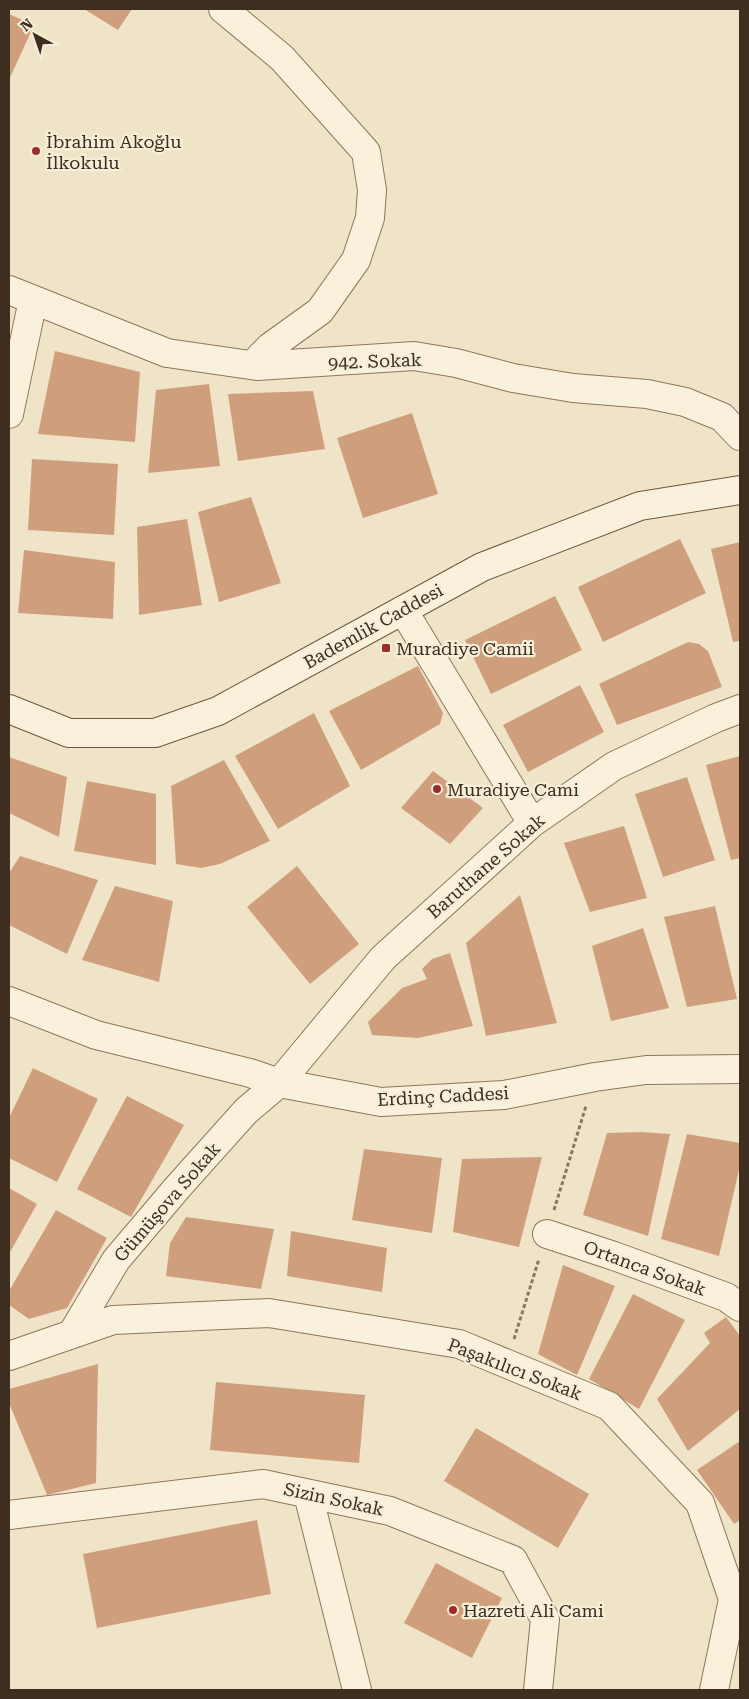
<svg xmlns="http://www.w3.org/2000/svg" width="749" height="1699" viewBox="0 0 749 1699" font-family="'Roboto Serif',serif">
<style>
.building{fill:#cf9f7d}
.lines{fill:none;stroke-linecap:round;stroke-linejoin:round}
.street-casing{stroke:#8d765c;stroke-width:30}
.secondary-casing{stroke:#6f573f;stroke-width:30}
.path{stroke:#8d765c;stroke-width:3;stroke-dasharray:4 2.5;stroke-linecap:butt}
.street{stroke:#faf1dc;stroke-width:28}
.secondary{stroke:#faf1dc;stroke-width:28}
.poi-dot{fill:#9e2a2b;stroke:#f7eed8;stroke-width:2}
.labels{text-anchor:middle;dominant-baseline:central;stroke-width:4.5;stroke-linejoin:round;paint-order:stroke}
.poi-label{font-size:18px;fill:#3d2e20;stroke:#f7eed8;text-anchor:start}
.street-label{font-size:18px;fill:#3d2e20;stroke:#f7eed8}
</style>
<rect width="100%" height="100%" fill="#f0e4c8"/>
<path class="building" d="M84,9H132L118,30Z
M9,14L34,25L9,80Z
M55,351L140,372L135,442L38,434Z
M209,384L220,466L148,473L156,390Z
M313,391L325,449L238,461L228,394Z
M412,413L438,494L363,518L337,438Z
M32,459L118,464L114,535L28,530Z
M251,497L281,583L219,602L198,512Z
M187,519L202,605L139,615L137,527Z
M680,539L706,593L603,642L578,587Z
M740,542V641L733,642L711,549Z
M24,550L115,562L113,619L18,613Z
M555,596L582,650L491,694L465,640Z
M688,642L699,644L708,651L722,687L617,725L599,684Z
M418,666L443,713L440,724L361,770L329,711Z
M580,685L604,732L528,772L503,725Z
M314,713L350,786L278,829L235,756Z
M740,756V858L731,860L706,765Z
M9,757L67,777L59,837L9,813Z
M224,760L270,841L220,864L201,868L176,864L171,786Z
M433,771L483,808L450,844L401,808Z
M687,777L715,860L663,877L635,794Z
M87,781L156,794V865L74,851Z
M624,826L647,898L590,912L564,843Z
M20,856L98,880L67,954L9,925V873Z
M297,866L359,944L310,984L247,907Z
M115,886L173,901L159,982L82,960Z
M520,895L557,1023L486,1036L466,943Z
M715,906L737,999L687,1007L664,917Z
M643,928L669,1008L611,1021L592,946Z
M450,953L473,1026L418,1038L372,1035L368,1022L402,988L427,979L422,969L432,959Z
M33,1068L98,1099L57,1182L9,1158V1118Z
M127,1096L184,1125L131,1217L77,1189Z
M642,1132L670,1134L648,1236L583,1215L607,1133Z
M687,1134L740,1143V1166L719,1256L661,1239Z
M364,1149L442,1158L432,1233L352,1220Z
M542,1157L519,1247L453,1232L462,1159Z
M9,1188L37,1204L9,1254Z
M56,1210L107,1238L67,1308L29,1319L9,1305V1291Z
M186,1217L274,1229L261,1289L166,1276L170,1243Z
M291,1231L387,1248L382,1292L287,1276Z
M563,1265L615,1286L577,1375L538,1354Z
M633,1294L685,1320L639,1409L589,1379Z
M726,1317L740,1336V1409L688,1451L657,1399L710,1343L704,1333Z
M98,1364L96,1483L47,1495L9,1403V1389Z
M216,1382L365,1395L359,1463L210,1450Z
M476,1428L589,1494L558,1548L444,1481Z
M740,1441V1520L734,1524L697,1470Z
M257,1520L271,1594L97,1628L83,1554Z
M436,1563L502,1598L472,1658L404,1623Z"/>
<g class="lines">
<g class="street-casing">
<path id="street" d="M223,9L282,58L366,152L372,190L370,218L356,260L320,311L270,347L260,357L257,366
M9,290L167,353L257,366L414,356L456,363L513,378L573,388L647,394L685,402L722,417L740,436
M9,414L33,300
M403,610L532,823
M9,1001L96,1035L250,1073L279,1083L381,1102L504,1095L595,1077L646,1070L740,1069
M547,1234L614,1256L726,1297L740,1307
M72,1334L116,1260L177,1188L246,1111L279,1083L383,958L532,823L614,766L716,718L740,709
M9,1356L113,1320L269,1313L459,1344L609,1406L700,1503L733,1599L714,1690
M308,1494L357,1690
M9,1515L263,1484L390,1511L513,1560L545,1619L538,1690"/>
</g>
<g class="secondary-casing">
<path id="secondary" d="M9,709L69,733H155L218,711L482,567L640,506L740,490"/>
</g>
<path class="path" d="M554,1210L586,1106
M514,1339L539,1259"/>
<use href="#street" class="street"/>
<use href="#secondary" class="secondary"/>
</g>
<g class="poi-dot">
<circle cx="36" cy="151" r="5"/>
<rect x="381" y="643" width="10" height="10" rx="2.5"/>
<circle cx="437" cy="789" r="5"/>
<circle cx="453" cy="1610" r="5"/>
</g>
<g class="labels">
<g class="poi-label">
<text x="46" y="141">İbrahim Akoğlu<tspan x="46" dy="21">İlkokulu</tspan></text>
<text x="396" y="648">Muradiye Camii</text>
<text x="447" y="789">Muradiye Cami</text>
<text x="463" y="1610">Hazreti Ali Cami</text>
</g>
<g class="street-label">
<text transform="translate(375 361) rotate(-2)">942. Sokak</text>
<text transform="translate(373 626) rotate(-29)">Bademlik Caddesi</text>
<text transform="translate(486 866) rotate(-41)">Baruthane Sokak</text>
<text transform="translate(443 1096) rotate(-3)">Erdinç Caddesi</text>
<text transform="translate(167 1202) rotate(-49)">Gümüşova Sokak</text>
<text transform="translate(645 1268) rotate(20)">Ortanca Sokak</text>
<text transform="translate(515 1369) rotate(21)">Paşakılıcı Sokak</text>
<text transform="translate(334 1499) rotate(12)">Sizin Sokak</text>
</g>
</g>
<rect width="749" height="1699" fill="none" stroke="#3d2e20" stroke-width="20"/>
<g transform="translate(35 35) rotate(320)" stroke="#f7eed8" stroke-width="4" paint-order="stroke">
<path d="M0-4L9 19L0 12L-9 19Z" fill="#3d2e20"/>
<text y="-8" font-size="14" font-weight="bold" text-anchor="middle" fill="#3d2e20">N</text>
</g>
</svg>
